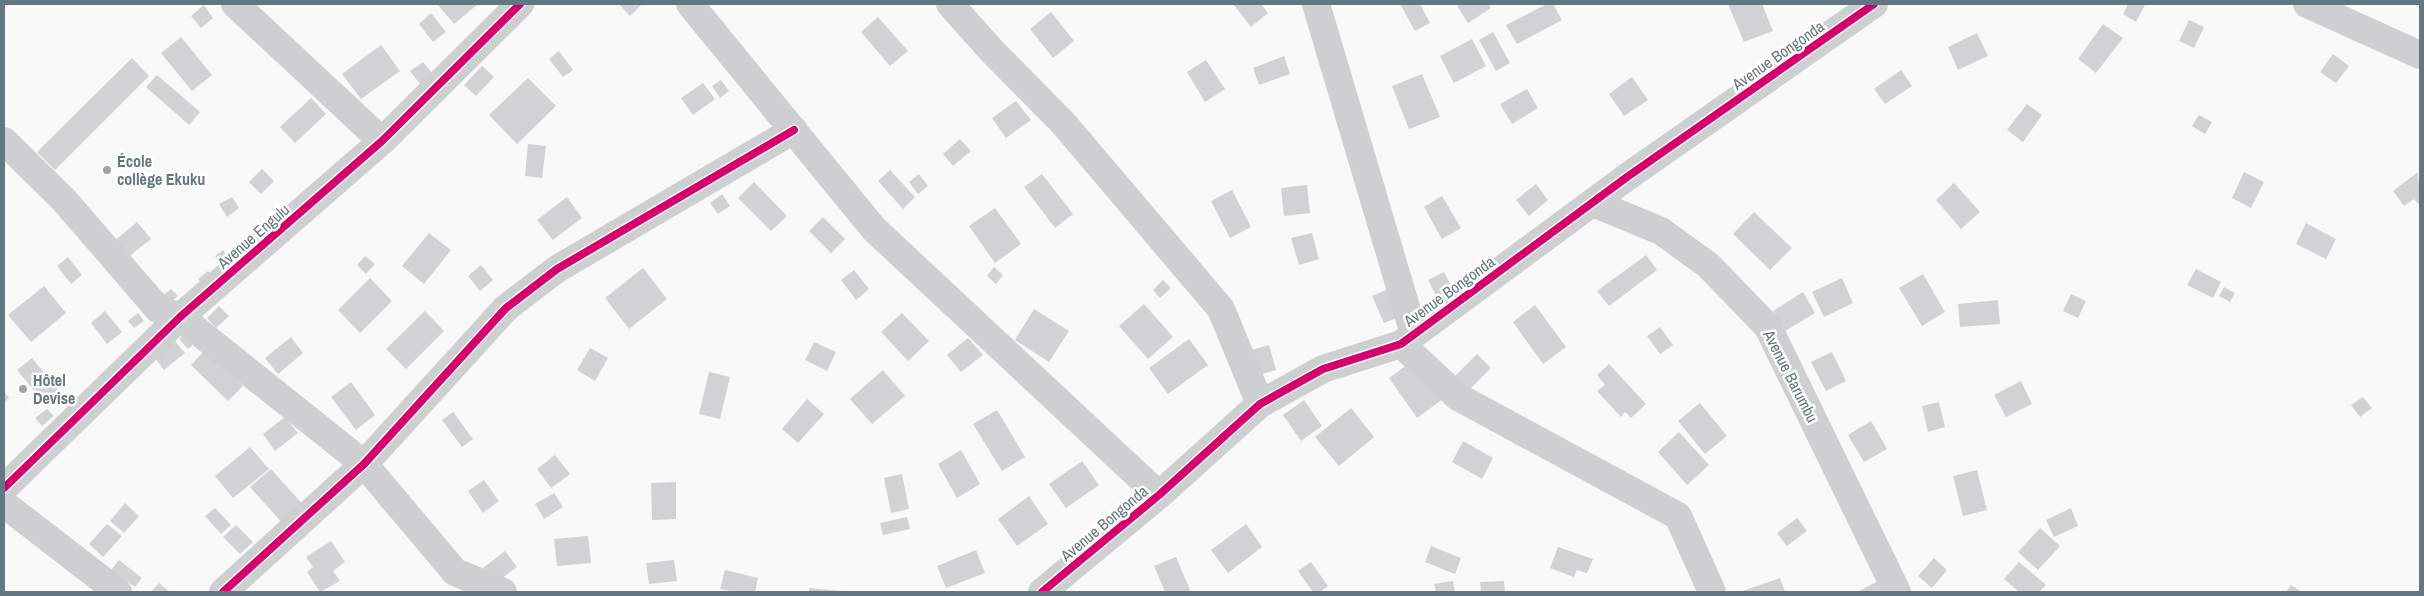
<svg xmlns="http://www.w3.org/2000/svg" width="2424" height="596" viewBox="0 0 2424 596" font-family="'Archivo Narrow',sans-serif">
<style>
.building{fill:#d0d2d3}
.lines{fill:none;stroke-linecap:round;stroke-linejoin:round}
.street{stroke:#cecfd0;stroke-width:28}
.cycleway-casing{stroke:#fff;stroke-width:11}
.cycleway{stroke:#d6006c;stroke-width:8}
.poi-dot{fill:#99a4ac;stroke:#fff;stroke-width:2}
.labels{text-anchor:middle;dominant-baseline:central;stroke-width:5;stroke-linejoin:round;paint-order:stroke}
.street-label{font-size:16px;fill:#657683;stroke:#fff}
.poi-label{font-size:16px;font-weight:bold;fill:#657683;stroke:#fff;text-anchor:start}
</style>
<rect width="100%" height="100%" fill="#f9f9f9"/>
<path class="building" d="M439,4H478L454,24L438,5Z
M619,4H642L630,16Z
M1233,4H1261L1268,13L1251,27Z
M1400,4H1420L1430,23L1415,31Z
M1461,4H1488L1491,8L1468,23L1457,6Z
M1547,4H1553L1562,20L1517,44L1506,25Z
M1728,4H1762L1773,31L1744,42Z
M2128,4L2145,5L2136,22L2123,14Z
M204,5L213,18L201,28L191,16Z
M1051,12L1074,41L1053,58L1030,29Z
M431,13L446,32L433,42L419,24Z
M878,17L908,51L890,66L861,32Z
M2189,20L2204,27L2194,48L2179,41Z
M2103,24L2123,38L2096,73L2078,59Z
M1493,32L1510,63L1496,71L1479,40Z
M1977,33L1988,56L1958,70L1948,47Z
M181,37L212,75L192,91L161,53Z
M1472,39L1486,66L1454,83L1440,56Z
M381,45L400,71L361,99L342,74Z
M559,51L573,70L563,77L549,59Z
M2333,54L2349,66L2336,83L2320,72Z
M1284,56L1290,74L1259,85L1253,68Z
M132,58L149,76L55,170L37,152Z
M1206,60L1225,89L1205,102L1187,72Z
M423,62L433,74L420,84L410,71Z
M482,66L494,77L476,96L464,85Z
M1901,70L1912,86L1885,104L1874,89Z
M1422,74L1440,117L1409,129L1392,86Z
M157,75L200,112L189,125L146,87Z
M1632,77L1648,100L1624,116L1609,94Z
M528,78L556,106L517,144L489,115Z
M721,80L729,91L720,98L712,86Z
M703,83L715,99L693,115L681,98Z
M1527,89L1538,108L1512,124L1500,104Z
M311,98L326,114L295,143L280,127Z
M1016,101L1031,120L1006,138L992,118Z
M2027,104L2042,115L2023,142L2007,130Z
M2199,115L2212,122L2205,134L2192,126Z
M960,139L971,151L953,166L943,154Z
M528,144L546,146L542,178L525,176Z
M262,169L274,181L261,194L249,182Z
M890,170L915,197L903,209L878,181Z
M2244,172L2264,182L2251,208L2232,198Z
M2418,172L2420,202L2418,204L2414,199L2404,206L2393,191Z
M919,174L928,186L918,194L909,182Z
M1042,174L1073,214L1055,228L1024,187Z
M754,182L787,216L771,231L738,198Z
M1954,183L1980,212L1961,229L1936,200Z
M1536,184L1548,200L1529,216L1516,200Z
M1307,185L1310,213L1284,216L1281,188Z
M1232,190L1251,227L1230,238L1211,201Z
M722,194L730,206L718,214L710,203Z
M1442,196L1461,228L1442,239L1424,207Z
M232,197L239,208L227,217L219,204Z
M567,197L582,218L553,240L537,220Z
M995,208L1021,244L995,263L969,226Z
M1754,212L1792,248L1770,270L1733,234Z
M823,217L845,239L831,253L809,231Z
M137,222L151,239L127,258L114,241Z
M2306,223L2336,239L2326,259L2296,244Z
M429,233L451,250L424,284L402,266Z
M1312,233L1319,259L1299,265L1291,238Z
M223,250L233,264L225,269L215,256Z
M1646,255L1657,270L1609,306L1597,291Z
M365,256L375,264L366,274L357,265Z
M68,257L82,275L71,284L57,266Z
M481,265L493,280L480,291L468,276Z
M994,267L1003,275L996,284L987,276Z
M643,268L667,299L629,329L605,298Z
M2196,269L2221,282L2213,298L2187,285Z
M854,270L869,289L856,300L841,280Z
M208,271L216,281L206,289L198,279Z
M1444,272L1453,289L1437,297L1428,280Z
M1923,274L1945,312L1922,326L1899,288Z
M370,278L392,301L360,333L338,310Z
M1842,278L1853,303L1824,317L1812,292Z
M1163,280L1171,288L1160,298L1153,290Z
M44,286L66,313L31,342L8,315Z
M1393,287L1405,315L1384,323L1372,296Z
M2224,287L2235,293L2230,302L2219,296Z
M171,289L178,296L167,305L161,297Z
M1803,292L1815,313L1785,331L1773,311Z
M2071,294L2086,301L2078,318L2063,311Z
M1998,300L2000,324L1960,327L1958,304Z
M1144,304L1173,337L1148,359L1119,326Z
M1535,305L1566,347L1543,364L1513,322Z
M219,306L229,316L216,328L207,318Z
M1034,309L1069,331L1049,362L1015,340Z
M105,311L122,332L107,344L91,323Z
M425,311L444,331L406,369L386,349Z
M138,313L144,321L134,328L128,321Z
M902,313L929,341L908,361L881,332Z
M1660,327L1673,345L1660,354L1647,336Z
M187,332L196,342L188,349L179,339Z
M291,337L303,353L278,374L265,358Z
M968,338L983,355L961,372L947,355Z
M1189,339L1208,365L1168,394L1149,368Z
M175,341L185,353L164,370L154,357Z
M814,342L836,352L827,371L805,360Z
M1269,345L1276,370L1255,376L1248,351Z
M590,348L608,358L595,381L577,370Z
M205,350L243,386L228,401L191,365Z
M1832,352L1846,381L1826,391L1811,362Z
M1477,354L1491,368L1467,392L1453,378Z
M32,358L60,392L45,404L17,370Z
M1415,359L1443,399L1417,418L1389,378Z
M1609,364L1646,404L1631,418L1625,412L1621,417L1597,391L1605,385L1597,375Z
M883,370L905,396L872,424L850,399Z
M709,372L730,377L720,419L699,414Z
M2021,381L2032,404L2006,417L1994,395Z
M351,382L375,415L356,430L331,397Z
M4,391L9,398L4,402Z
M2363,397L2372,408L2360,417L2351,405Z
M807,399L824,414L798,443L782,429Z
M1304,400L1322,426L1301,441L1283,415Z
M1939,402L1945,427L1928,432L1922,406Z
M1700,403L1727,436L1705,454L1678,421Z
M1351,408L1374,437L1339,466L1315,437Z
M47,409L54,416L42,426L35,418Z
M997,410L1025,457L1002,471L973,424Z
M453,412L473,439L462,447L442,420Z
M285,417L298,433L275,451L263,434Z
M1871,421L1887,449L1864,462L1848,435Z
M1679,432L1709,465L1687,485L1658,452Z
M1463,441L1493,458L1482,479L1452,462Z
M250,447L269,469L233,498L215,476Z
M961,450L980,484L957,498L938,464Z
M555,455L570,474L551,488L537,469Z
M1082,461L1099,485L1066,508L1049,484Z
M271,469L305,507L285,526L250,487Z
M1977,470L1987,510L1963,516L1953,476Z
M902,474L909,509L891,513L884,478Z
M484,480L499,501L483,513L468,491Z
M676,482V519L652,520L651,483Z
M554,493L563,507L544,519L535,504Z
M1029,496L1048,524L1017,546L998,519Z
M125,503L139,516L124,533L110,521Z
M215,508L231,525L221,534L205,516Z
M2071,508L2078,526L2054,537L2046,520Z
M907,517L910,529L883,535L880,523Z
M1797,518L1807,531L1787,546L1777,533Z
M107,524L122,536L103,557L89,544Z
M1246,524L1262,547L1228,573L1211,550Z
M236,525L253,542L240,554L223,537Z
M2040,528L2060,546L2038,570L2018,552Z
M588,536L591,563L557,566L554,539Z
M331,541L345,562L333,571L340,581L320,592L307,572L313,567L306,557Z
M1431,546L1461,558L1455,574L1425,562Z
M1558,547L1593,559L1587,573L1577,570L1574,577L1550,568Z
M976,550L985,573L946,588L937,566Z
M505,551L517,567L494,584L483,568Z
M1176,557L1191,592H1165L1154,566Z
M1934,558L1947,570L1932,588L1918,576Z
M119,560L142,578L135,587L111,570Z
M674,560L677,581L649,584L646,563Z
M1311,562L1328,586L1320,592H1313L1298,571Z
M2019,562L2046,585L2039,592H2019L2004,579Z
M725,570L758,578L755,592H735L720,589Z
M1780,578L1785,592H1740Z
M1881,579L1889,592H1858Z
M1453,581L1455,592H1436L1434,584Z
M1504,581L1505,592H1481L1480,582Z
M159,583L170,592H151Z
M2291,585L2302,592H2286Z
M809,588L842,591V592H809Z"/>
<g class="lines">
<path class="street" d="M235,4L382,141
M690,4L874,229L1159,495
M950,4L991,50L1064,124L1221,309L1260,404
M1316,4L1414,334
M2307,4L2420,55
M4,141L64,200L158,309L180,317L364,464L455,572L503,592
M1593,203L1661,231L1708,265L1768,327L1897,592
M1401,344L1458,397L1678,516L1712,592
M4,488L180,317L382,141L520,4
M4,504L118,592
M223,592L364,464L506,308L557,269L794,130
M1042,592L1159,495L1260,404L1323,369L1401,344L1627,177L1874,4"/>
<g class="cycleway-casing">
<path id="cycleway" d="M4,488L180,317L382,141L520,4
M223,592L364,464L506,308L557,269L794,130
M1042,592L1159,495L1260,404L1323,369L1401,344L1627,177L1874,4"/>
</g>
<use href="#cycleway" class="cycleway"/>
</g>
<g class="poi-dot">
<circle cx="107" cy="170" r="5"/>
<circle cx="23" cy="389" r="5"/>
</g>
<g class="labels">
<g class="street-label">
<text transform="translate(1778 55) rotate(-35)">Avenue Bongonda</text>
<text transform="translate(253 236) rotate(-41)">Avenue Engulu</text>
<text transform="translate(1449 291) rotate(-36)">Avenue Bongonda</text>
<text transform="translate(1791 376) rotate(63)">Avenue Barumbu</text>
<text transform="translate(1104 523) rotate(-40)">Avenue Bongonda</text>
</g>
<g class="poi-label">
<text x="117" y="161">École<tspan x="117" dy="18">collège Ekuku</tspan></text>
<text x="33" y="380">Hôtel<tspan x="33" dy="18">Devise</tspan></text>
</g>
</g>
<rect width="2424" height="596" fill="none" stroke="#657683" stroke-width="10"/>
</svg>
